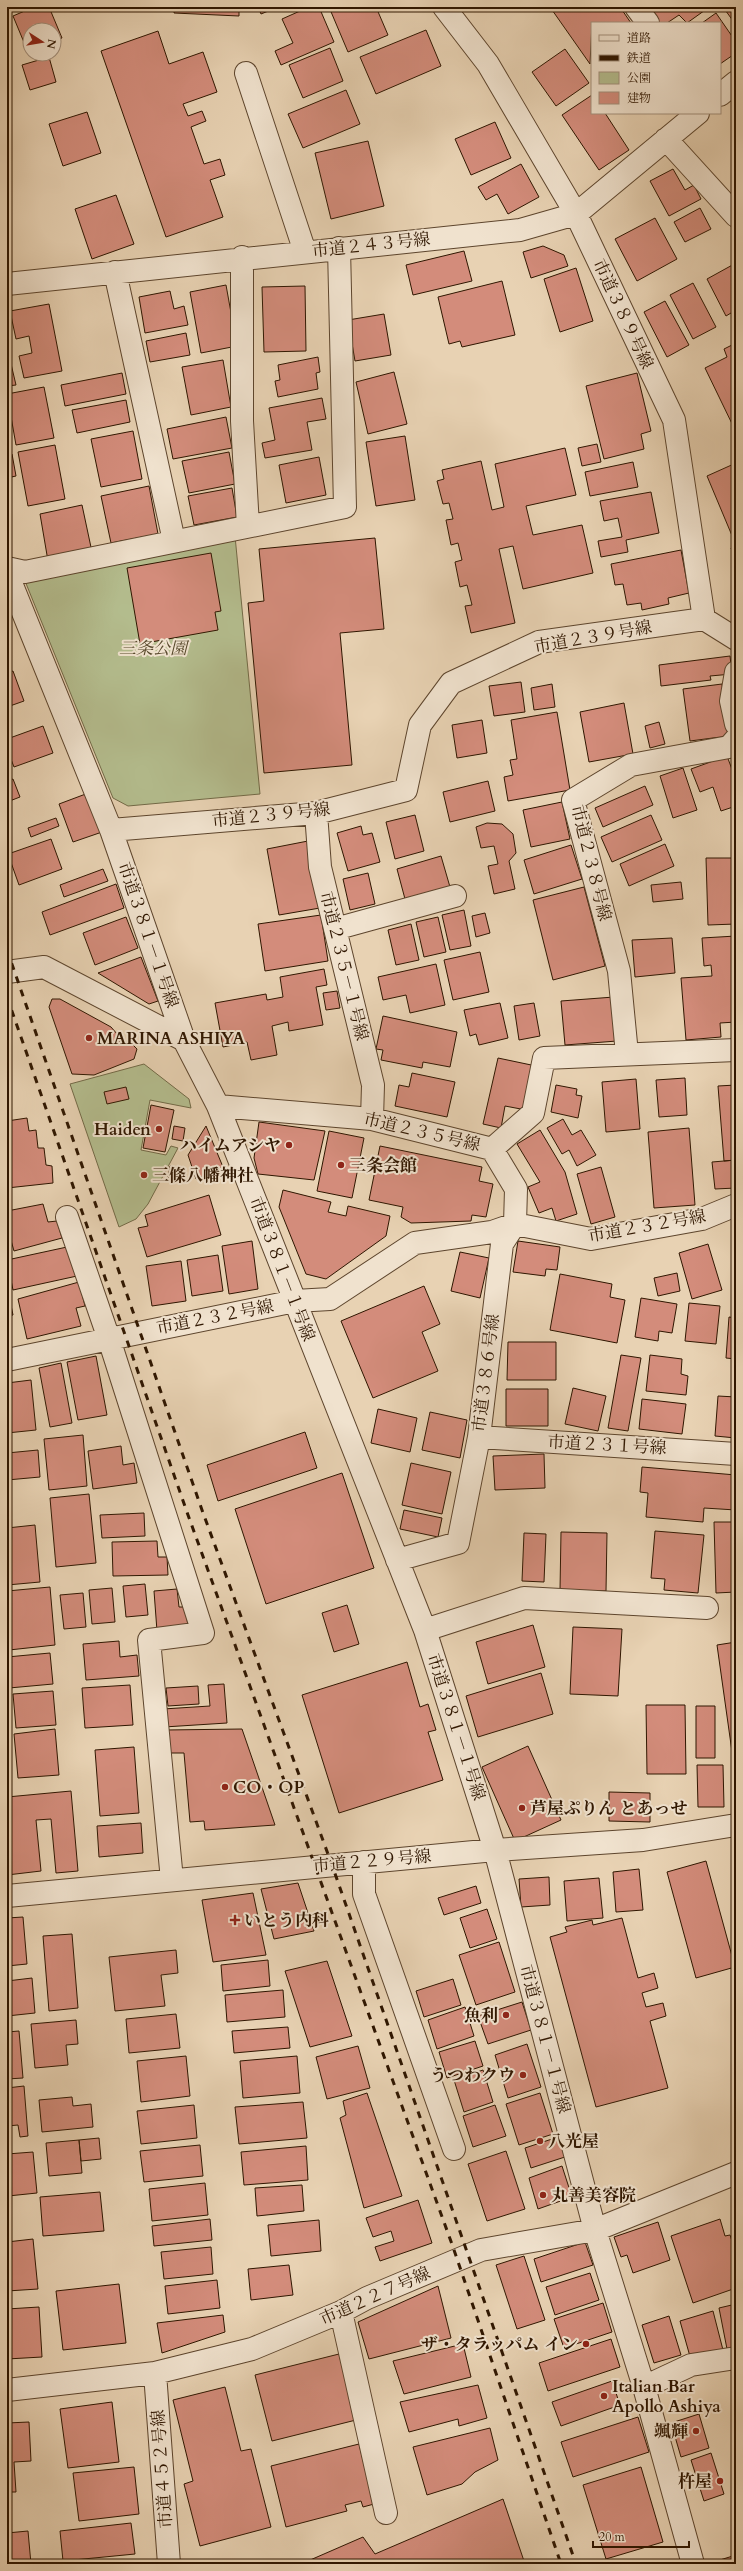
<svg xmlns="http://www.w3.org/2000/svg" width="743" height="2571" viewBox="0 0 743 2571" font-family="Cardo,'Noto Serif JP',serif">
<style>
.green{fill:#b4bd8e;stroke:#726a47}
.building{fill:#d38c7b;stroke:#2f1600}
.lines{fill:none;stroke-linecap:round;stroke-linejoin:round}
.minor-casing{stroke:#5d452d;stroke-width:24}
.minor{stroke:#f0e2ce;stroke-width:22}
.rail{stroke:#2f1600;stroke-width:3;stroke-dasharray:7 7;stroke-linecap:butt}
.poi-dot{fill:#8f2418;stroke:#f0e2ce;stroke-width:1.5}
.labels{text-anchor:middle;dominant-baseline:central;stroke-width:4;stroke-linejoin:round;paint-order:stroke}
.street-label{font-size:17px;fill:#2f1600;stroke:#f0e2ce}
.park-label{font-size:17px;font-style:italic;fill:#57482b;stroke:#f0e2ce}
.poi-label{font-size:17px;font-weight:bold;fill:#2f1600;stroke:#f0e2ce;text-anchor:start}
</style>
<rect width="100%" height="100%" fill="#e8d2b3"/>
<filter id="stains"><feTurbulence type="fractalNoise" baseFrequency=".005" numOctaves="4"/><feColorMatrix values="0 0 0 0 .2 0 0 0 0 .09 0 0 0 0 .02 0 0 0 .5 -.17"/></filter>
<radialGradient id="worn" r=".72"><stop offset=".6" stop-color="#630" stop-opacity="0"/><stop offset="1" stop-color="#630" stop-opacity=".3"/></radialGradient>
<path class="green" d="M235,536L260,794L128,806L113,798L25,581Z
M144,1064L189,1099L191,1108L150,1100L141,1150L166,1155L171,1146L178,1148L148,1204L136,1219L119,1227L70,1084Z"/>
<path class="building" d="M34,7H49L62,38L54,41V30H30L28,52L13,16Z
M175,7H239V16L174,13Z
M258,7H278L261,14Z
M309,7H319L334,42L281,65L275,51L293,43L282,19Z
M329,7H376L388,35L348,52Z
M550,7H620L631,23H592L590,64Z
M649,7H707L708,8L687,23L679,15L667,23H660Z
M723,7H736V25Z
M716,13L736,42V53L720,64V23H702Z
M426,30L441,66L376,94L360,57Z
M158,31L169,64L203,52L217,92L183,104L188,116L202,111L206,121L191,127L204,164L220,159L225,175L210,180L223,217L166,237L101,51Z
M330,48L343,81L303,98L289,65Z
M565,49L589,83L556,106L532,72Z
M49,57L56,82L30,90L22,65Z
M346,90L360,124L303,148L288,114Z
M592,95V113H605L629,150L599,170L562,115Z
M87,112L101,153L63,166L49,124Z
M495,122L511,158L471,175L455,139Z
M368,141L384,206L331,219L315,153Z
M521,164L539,197L508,214L497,194L486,200L478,187Z
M673,169L685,190L694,185L701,199L669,216L650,181Z
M116,195L134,244L92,259L75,209Z
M700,208L711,229L685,242L674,222Z
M655,218L677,259L637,281L615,239Z
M543,246L564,255L568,266L531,278L523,252Z
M464,251L472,281L413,295L406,265Z
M736,263V310L726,316L707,279Z
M576,268L593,321L560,332L544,279Z
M502,281L515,335L462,347L460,341L449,344L438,297Z
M693,283L716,327L693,339L670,295Z
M226,285L237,346L201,353L190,292Z
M305,286L306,351L264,352L262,287Z
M170,291L174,309L184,306L188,325L145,333L139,297Z
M665,301L689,345L667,357L644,312Z
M49,304L62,371L24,378L19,356L32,353L29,336L16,339L10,311Z
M384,314L391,355L355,361L348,320Z
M186,333L190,355L150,362L146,341Z
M736,343V432L705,368L727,357L724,349Z
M7,347L16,385L7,386Z
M318,357L320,372L316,373L318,389L278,397L275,381L280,380L278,365Z
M223,360L231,407L191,415L182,367Z
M394,372L407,424L368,434L356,382Z
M122,373L126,394L65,406L61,385Z
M637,373L651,431L641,434L644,449L604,459L586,386Z
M44,387L54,438L16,445L7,394Z
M322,398L326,419L307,422L312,450L265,458L262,443L275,440L269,408Z
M126,400L130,422L77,433L72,410Z
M226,417L232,448L173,459L167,429Z
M133,431L142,479L101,487L91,439Z
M405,436L415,500L376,506L366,442Z
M597,444L601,462L582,466L578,448Z
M55,445L65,499L28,506L18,452Z
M565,448L576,495L526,506L533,535L582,525L593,573L523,589L513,546L499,549L515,623L471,633L465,606L472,605L467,585L460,587L455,562L462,560L458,543L451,545L446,520L453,519L449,503L443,504L437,481L444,479L442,470L481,461L492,510L504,507L495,464Z
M229,452L235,484L189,493L182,461Z
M7,454H12L16,476L7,478Z
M319,457L326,495L286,503L279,465Z
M633,462L638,487L590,496L585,472Z
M736,463V537L733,538L707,476Z
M149,486L158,534L111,543L101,496Z
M232,488L237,517L194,525L188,496Z
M651,492L659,533L626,540L628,552L601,557L598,541L622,537L618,518L604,521L600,501Z
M82,505L92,552L48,561L40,514Z
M375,538L384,629L340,633L352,765L264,773L248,603L264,601L259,549Z
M736,546V563L731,548Z
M681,550L689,593L668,598L669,604L642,610L641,603L627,605L623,584L615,585L611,564Z
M211,553L221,611L215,612L218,630L140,644L127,568Z
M730,656L732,674L710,676L711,680L661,686L659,665Z
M13,671L24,701L7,707V673Z
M521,682L525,712L494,716L489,686Z
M552,684L555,707L534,710L531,688Z
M722,684L728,736L690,741L683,689Z
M624,703L633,754L589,762L580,712Z
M557,712L570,790L508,801L504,777L513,775L510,760L517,759L511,720Z
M482,720L487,753L457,758L452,725Z
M659,722L665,744L650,748L645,726Z
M43,726L53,753L14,767L7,749V739Z
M727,756L736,780V806L721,811L713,787L700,792L691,769Z
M683,768L697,810L673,818L660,776Z
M13,779L20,797L7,802V781Z
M488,781L495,811L450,822L443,792Z
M645,786L653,805L603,827L595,808Z
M91,792L105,831L73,842L59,804Z
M562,802L570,839L531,847L523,810Z
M415,815L424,851L395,859L386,822Z
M651,815L662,840L612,862L601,837Z
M56,818L59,826L31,837L28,828Z
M487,823L502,824L513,834L516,853L509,861L515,889L494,894L488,866L498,864L494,846L481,848L476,827Z
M361,826L363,835L372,833L380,862L348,871L337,833Z
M51,839L62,869L19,885L8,854Z
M308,841L320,908L279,915L267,849Z
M665,844L674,866L629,886L620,864Z
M571,845L582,879L534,894L524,860Z
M441,856L450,887L405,899L397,869Z
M706,858H736V924L708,925Z
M103,869L108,881L64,897L60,885Z
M368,873L375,904L350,910L343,879Z
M681,882L683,899L653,902L651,885Z
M116,884L124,908L50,935L42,912Z
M584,887L605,966L553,980L533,900Z
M464,910L471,946L450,950L442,915Z
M485,913L490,933L476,937L472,916Z
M321,915L328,961L265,971L258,924Z
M126,917L138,948L95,965L83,933Z
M438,917L446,952L424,957L416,922Z
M411,924L419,960L396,965L388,930Z
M736,936V1022L720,1023L721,1037L686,1040L681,978L712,976L711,965L704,966L702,938Z
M672,938L675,973L635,977L632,940Z
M480,952L489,992L453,1000L444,960Z
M141,957L158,1001L149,1004L98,973Z
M436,964L445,1005L410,1013L406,995L383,1000L378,977Z
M324,969L327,985L316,987L323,1025L289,1031L288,1022L272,1026L277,1055L251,1060L247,1042L223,1047L215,1003L266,994L267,1000L283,997L280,977Z
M337,991L340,1008L326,1010L323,993Z
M614,997L617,1041L565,1045L561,1001Z
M52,999H60L111,1027L118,1035L119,1041L131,1043L137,1049L134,1059L94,1075L72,1074L49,1007Z
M500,1003L508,1038L479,1045L476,1034L470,1036L464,1010Z
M534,1003L540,1036L519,1040L514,1006Z
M383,1016L457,1032L450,1067L423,1062L422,1068L381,1060L383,1050L376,1049Z
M498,1058L536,1066L526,1110L505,1106L501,1128L483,1124Z
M412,1073L455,1082L447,1117L395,1106L399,1085L409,1087Z
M685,1078L687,1115L659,1117L656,1080Z
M636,1079L640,1129L606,1132L602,1082Z
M556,1085L577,1089L576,1095L582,1096L578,1118L551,1112Z
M736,1085V1160L724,1161L718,1086Z
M126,1087L129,1099L107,1104L104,1092Z
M151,1105L174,1110L165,1152L143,1148Z
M27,1118L29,1131L36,1130L38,1148H44L46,1165L52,1166L53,1183L7,1188V1121Z
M563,1119L572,1135L581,1130L596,1155L577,1166L569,1150L562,1154L547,1128Z
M259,1122L325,1131L314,1180L258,1174L254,1158Z
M174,1126L185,1128L183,1141L172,1139Z
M206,1126L223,1167L196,1179L188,1155Z
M689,1128L695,1205L654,1208L648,1132Z
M540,1130L565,1172L577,1214L556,1221L552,1208L539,1213L528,1187L540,1182L517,1144Z
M329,1131L364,1138L352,1198L317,1191Z
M380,1146L482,1167L479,1181L493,1184L486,1217L472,1215L471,1221L411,1223L401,1217L403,1207L369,1200Z
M736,1160V1188L715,1189L712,1162Z
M170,1166L180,1168L178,1179L168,1177Z
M601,1167L615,1217L591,1224L577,1174Z
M283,1190L331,1202L328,1212L346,1216L348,1206L390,1216L386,1236L326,1279L306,1274L279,1207Z
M209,1195L221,1235L147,1257L138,1228L148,1226L145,1215Z
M43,1204L48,1222L57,1221L62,1238L14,1251L7,1226V1211Z
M252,1241L258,1289L229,1294L222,1246Z
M518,1241L560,1247L557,1270L546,1269L545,1276L513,1272Z
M708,1244L722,1290L692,1299L679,1253Z
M67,1247L77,1276L13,1290L7,1260Z
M460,1252L489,1258L480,1298L451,1291Z
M218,1255L223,1291L192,1296L187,1260Z
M181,1261L186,1301L152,1306L146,1266Z
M736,1268V1289L732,1288Z
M677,1273L680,1291L658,1296L654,1278Z
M560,1274L612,1284L610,1297L625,1300L617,1343L550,1330Z
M79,1282L85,1306L76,1308L81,1326L27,1339L18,1299Z
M7,1286L13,1315L7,1316Z
M424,1286L440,1324L422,1332L438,1371L373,1398L341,1321Z
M641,1298L677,1304L672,1333L659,1331L658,1341L635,1337Z
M689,1303L720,1306L716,1344L685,1341Z
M729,1317L736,1318V1359L726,1358Z
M508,1342H556V1380H507Z
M621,1355L641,1358L628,1431L608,1428Z
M650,1355L682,1359L681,1374L688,1376L686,1395L646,1391Z
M96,1356L107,1415L78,1420L67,1362Z
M61,1363L72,1423L50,1427L39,1368Z
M31,1380L36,1430L7,1433V1383Z
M573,1388L606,1396L598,1431L565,1424Z
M506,1389H548V1426H506Z
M718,1396L736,1397V1438L715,1436Z
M642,1399L686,1404L682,1434L639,1429Z
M378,1409L417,1418L410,1452L371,1443Z
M430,1412L467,1420L460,1458L422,1450Z
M305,1432L317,1468L218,1501L207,1465Z
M83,1435L87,1486L49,1490L44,1439Z
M121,1446L123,1465L134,1463L137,1483L93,1489L88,1451Z
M38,1450L40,1477L7,1480V1453Z
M544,1454L545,1488L495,1490L493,1456Z
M411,1463L451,1472L442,1514L402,1505Z
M642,1467L736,1475V1510L704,1508L703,1522L646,1517L648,1493L640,1492Z
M342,1473L374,1568L266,1604L235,1509Z
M89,1494L96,1563L56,1567L50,1498Z
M404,1510L442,1518L438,1537L400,1529Z
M144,1513L145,1536L102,1538L100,1515Z
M714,1522H736V1592L716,1593Z
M35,1525L40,1582L7,1585V1528Z
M655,1531L704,1535L698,1593L664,1590L665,1579L651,1578Z
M561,1532L607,1533L606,1591L560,1590Z
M524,1533L546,1534L544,1582L522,1581Z
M157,1541L158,1557H167L168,1575L113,1576L112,1542Z
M145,1584L148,1615L126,1617L123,1586Z
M50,1587L55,1645L9,1650L7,1591Z
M112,1588L115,1622L92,1624L89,1590Z
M177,1589L179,1607H186L188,1628L157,1631L154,1591Z
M83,1593L86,1627L64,1629L60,1595Z
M347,1605L359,1644L334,1652L322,1613Z
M533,1625L545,1667L488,1684L476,1642Z
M573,1627L622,1629L618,1696L570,1694Z
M119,1641L120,1657L137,1655L139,1676L86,1680L83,1644Z
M736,1642V1766H734L717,1645Z
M50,1653L53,1684L9,1688L7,1657Z
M407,1662L420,1707L428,1704L436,1730L428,1732L443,1780L339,1813L302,1695Z
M541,1673L553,1714L478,1737L466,1696Z
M224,1684L227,1723L164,1727L163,1709L210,1706L208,1685Z
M130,1685L133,1725L85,1728L82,1688Z
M198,1686L199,1704L168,1706L166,1688Z
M53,1691L56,1725L16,1728L13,1694Z
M646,1705H685L686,1774H647Z
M696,1706H715V1758H696Z
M55,1729L59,1775L18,1778L14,1734Z
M242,1729L275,1825L205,1830L204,1821L190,1822L184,1753H166V1730Z
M528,1746L561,1820L515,1841L482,1767Z
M134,1747L139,1813L100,1816L95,1750Z
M697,1765H723L724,1807H698Z
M71,1791L78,1871L56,1873L51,1819L36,1820L41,1871L7,1875V1845H10L7,1797Z
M609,1792L650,1793V1822L609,1821Z
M141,1823L143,1853L99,1857L97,1826Z
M706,1861L735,1967L696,1978L667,1872Z
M639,1869L643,1910L616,1912L613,1872Z
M549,1877L550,1905L521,1907L519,1879Z
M599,1878L603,1918L567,1921L564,1881Z
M298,1883L314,1931L274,1939L261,1889Z
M476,1886L481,1903L444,1915L438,1898Z
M253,1893L266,1955L213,1962L202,1900Z
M487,1909L497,1939L470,1948L460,1918Z
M23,1917L27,1964L7,1966V1918Z
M622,1918L638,1978L654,1973L658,1988L642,1993L646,2007L663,2003L666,2016L650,2021L668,2088L596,2107L550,1937L567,1932L565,1927L592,1920L593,1925Z
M72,1934L78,2008L49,2011L43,1936Z
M499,1942L515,1992L476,2005L459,1955Z
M176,1950L178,1973L161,1975L165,2006L115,2011L109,1957Z
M268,1960L270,1986L223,1991L221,1965Z
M327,1961L352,2036L310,2047L285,1971Z
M32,1978L35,2013L7,2016V1981Z
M453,1979L461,2005L424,2017L416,1991Z
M283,1990L285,2017L227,2022L225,1995Z
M522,2002L531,2030L488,2044L478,2016Z
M465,2007L474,2036L437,2049L428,2020Z
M176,2014L180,2048L129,2053L126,2019Z
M76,2020L78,2044L66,2045L68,2065L35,2068L31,2024Z
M288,2027L290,2048L234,2053L232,2031Z
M19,2031L23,2078L7,2079V2032Z
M475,2041L483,2066L447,2078L439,2052Z
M527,2044L541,2087L508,2098L495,2055Z
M358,2046L370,2088L327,2099L316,2057Z
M186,2056L190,2096L141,2102L137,2061Z
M297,2056L300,2093L243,2098L240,2061Z
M483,2070L493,2102L464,2112L454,2080Z
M24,2086L28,2136L20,2137L18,2125L7,2126V2088Z
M367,2093L402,2196L364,2208L340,2118L346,2115L343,2101Z
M540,2093L553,2134L519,2145L506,2104Z
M72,2097L73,2106L91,2104L93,2127L42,2132L39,2100Z
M303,2102L307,2138L239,2144L235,2107Z
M194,2105L197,2138L141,2144L137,2111Z
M495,2105L506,2136L473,2147L463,2116Z
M561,2136L568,2156L531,2168L525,2148Z
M99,2138L101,2159L81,2161L79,2140Z
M79,2140L82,2173L49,2176L46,2143Z
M200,2145L203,2176L144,2182L140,2151Z
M306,2146L308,2180L244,2185L241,2152Z
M506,2151L525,2209L487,2221L468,2164Z
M33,2152L37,2193L8,2196L7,2154Z
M562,2166L572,2197L538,2209L529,2178Z
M205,2183L208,2215L152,2221L149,2189Z
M302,2185L304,2211L257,2216L255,2188Z
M100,2192L104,2231L43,2236L40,2197Z
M418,2200L432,2243L380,2261L375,2247L394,2241L391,2231L373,2237L366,2218Z
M210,2219L212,2240L154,2246L152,2226Z
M720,2219L725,2236L730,2235L736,2253V2288L693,2303L671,2236Z
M319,2220L321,2251L271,2256L268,2225Z
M658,2222L670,2260L633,2273L627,2255L621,2257L614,2237Z
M33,2239L38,2289L7,2291V2242Z
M585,2242L593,2265L541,2282L534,2259Z
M211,2247L213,2274L164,2279L161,2252Z
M524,2256L545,2320L517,2329L496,2265Z
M289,2265L293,2295L251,2300L248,2269Z
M590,2273L599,2300L555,2315L546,2287Z
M217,2280L220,2308L168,2314L165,2286Z
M119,2284L126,2343L63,2350L56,2291Z
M438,2286L451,2338L369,2359L358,2322Z
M603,2303L612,2332L564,2348L554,2319Z
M736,2304V2347L727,2349L719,2308Z
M39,2307L42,2357L7,2359V2309Z
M713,2311L723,2350L691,2360L680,2321Z
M223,2315L225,2332L162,2353L157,2323Z
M669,2316L681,2355L654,2363L642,2325Z
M611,2339L620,2367L548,2391L539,2363Z
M463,2344L471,2377L404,2394L393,2361Z
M339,2354L356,2420L272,2441L255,2375Z
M612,2381L620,2405L561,2426L552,2402Z
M478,2385L487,2418L459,2426L458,2419L409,2432L400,2402Z
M225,2387L241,2451L251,2449L271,2527L200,2546L184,2484L193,2481L173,2400Z
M112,2402L119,2462L68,2468L60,2409Z
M699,2414L709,2448L681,2457L671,2423Z
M638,2417L649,2452L573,2477L561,2442Z
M29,2422L31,2461L14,2462L16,2492H7V2423Z
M490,2428L498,2460L475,2472L462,2484L427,2495L413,2447Z
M359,2444L374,2504L363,2507L361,2501L345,2505L347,2511L286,2527L271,2466Z
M711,2453L724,2494L704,2501L691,2460Z
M134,2467L139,2514L79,2521L73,2473Z
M641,2467L663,2542L606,2559L583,2485Z
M503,2499L525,2564H301L363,2537L375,2554Z
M131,2523L135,2554L63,2561L60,2531Z
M28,2531L31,2564H7V2533Z
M736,2555V2564H707Z
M235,2561V2564H185V2562Z"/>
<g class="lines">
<g class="minor-casing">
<path id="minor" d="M444,7L488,64L576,214L674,420L704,619L736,639
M636,7L648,23
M246,73L305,252
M720,95L736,82
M666,139L736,216
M242,257V421L248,526
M115,272L174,541
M7,284L520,230L576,214L698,113
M7,568L25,572L345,507L339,248
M7,573L111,830L184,1040L218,1106L425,1630L495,1850L595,2230L644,2387L693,2564
M736,672L731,701L736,724
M316,813L320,867L373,1085L372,1119
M111,830L316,813L406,790L420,725L451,683L539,642L704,619
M335,929L455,896
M7,972L44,967L184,1040
M627,1054L619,971L573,800L631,765L729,747L736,739
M218,1106L372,1119L492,1149L533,1113L544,1058L736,1050
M67,1217L109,1339L203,1633L149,1640L172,1880
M7,1360L295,1301L330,1299L415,1243L492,1232L515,1224L591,1239L702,1219L736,1205
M479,1437L736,1454
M397,1560L458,1543L479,1437L502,1244L515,1224L516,1189L492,1149
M425,1630L524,1598L707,1608
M364,1862V1894L454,2149
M7,1896L495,1850L643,1840L736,1825
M341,2312L386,2513
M155,2373L169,2564
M644,2387L691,2365L736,2358
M7,2390L155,2373L252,2349L341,2312L367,2298L481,2250L595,2230L736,2173"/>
</g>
<use href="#minor" class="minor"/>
<path class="rail" d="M7,950L202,1510L332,1865L576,2564
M7,997L188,1515L453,2247L561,2564"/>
</g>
<g class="poi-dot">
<circle cx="89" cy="1038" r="4"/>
<circle cx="159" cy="1129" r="4"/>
<circle cx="289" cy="1145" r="4"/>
<circle cx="341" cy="1165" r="4"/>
<circle cx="144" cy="1175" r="4"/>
<circle cx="225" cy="1787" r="4"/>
<circle cx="522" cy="1808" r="4"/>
<path d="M233 1914h4v4h4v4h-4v4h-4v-4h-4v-4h4z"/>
<circle cx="506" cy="2015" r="4"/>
<circle cx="523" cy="2075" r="4"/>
<circle cx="540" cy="2141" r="4"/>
<circle cx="543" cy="2195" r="4"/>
<circle cx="586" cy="2344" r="4"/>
<circle cx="604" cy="2396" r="4"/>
<circle cx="696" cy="2431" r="4"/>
<circle cx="720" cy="2481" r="4"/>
</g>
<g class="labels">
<g class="street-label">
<text transform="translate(371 245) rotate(-6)">市道２４３号線</text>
<text transform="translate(623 314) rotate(65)">市道３８９号線</text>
<text transform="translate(593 637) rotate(-10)">市道２３９号線</text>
<text transform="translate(271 815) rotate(-6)">市道２３９号線</text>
<text transform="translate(591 863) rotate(76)">市道２３８号線</text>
<text transform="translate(148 935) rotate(71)">市道３８１－１号線</text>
<text transform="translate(344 966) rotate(76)">市道２３５－１号線</text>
<text transform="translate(422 1132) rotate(13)">市道２３５号線</text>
<text transform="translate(647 1226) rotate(-10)">市道２３２号線</text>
<text transform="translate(282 1269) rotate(69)">市道３８１－１号線</text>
<text transform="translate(215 1317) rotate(-11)">市道２３２号線</text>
<text transform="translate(486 1373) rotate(-83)">市道３８６号線</text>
<text transform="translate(607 1445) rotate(3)">市道２３１号線</text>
<text transform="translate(456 1727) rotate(72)">市道３８１－１号線</text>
<text transform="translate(372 1861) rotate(-5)">市道２２９号線</text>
<text transform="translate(545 2039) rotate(75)">市道３８１－１号線</text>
<text transform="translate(375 2296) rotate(-24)">市道２２７号線</text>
<text transform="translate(162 2469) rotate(-94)">市道４５２号線</text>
</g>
<g class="park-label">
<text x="153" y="648">三条公園</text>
</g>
<g class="poi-label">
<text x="97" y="1038">MARINA ASHIYA</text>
<text x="151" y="1129" text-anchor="end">Haiden</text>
<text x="281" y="1145" text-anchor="end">ハイムアシヤ</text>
<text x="349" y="1165">三条会館</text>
<text x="152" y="1175">三條八幡神社</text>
<text x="233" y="1787">CO・OP</text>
<text x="530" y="1808">芦屋ぷりん とあっせ</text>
<text x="244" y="1920">いとう内科</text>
<text x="498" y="2015" text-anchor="end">魚利</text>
<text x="515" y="2075" text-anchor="end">うつわクウ</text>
<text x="548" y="2141">八光屋</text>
<text x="551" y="2195">丸善美容院</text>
<text x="578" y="2344" text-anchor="end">ザ・タラッパム イン</text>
<text x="612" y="2386">Italian Bar<tspan x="612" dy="20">Apollo Ashiya</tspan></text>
<text x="688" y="2431" text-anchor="end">颯輝</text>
<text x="712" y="2481" text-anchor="end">杵屋</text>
</g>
</g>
<rect width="743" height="2571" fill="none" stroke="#e8d2b3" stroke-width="24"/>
<rect x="8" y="8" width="727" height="2555" fill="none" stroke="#2f1600" stroke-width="2"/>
<rect x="12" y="12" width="719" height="2547" fill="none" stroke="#2f1600"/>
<rect x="591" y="22" width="130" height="92" fill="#f0e2ce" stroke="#a3907c"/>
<rect x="599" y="35" width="20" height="6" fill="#f0e2ce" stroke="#a3907c"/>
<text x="627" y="42" font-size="12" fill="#2f1600">道路</text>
<rect x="599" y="55" width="20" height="6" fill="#2f1600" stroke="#a3907c"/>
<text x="627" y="62" font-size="12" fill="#2f1600">鉄道</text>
<rect x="599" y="72" width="20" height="12" fill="#b4bd8e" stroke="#a3907c"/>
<text x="627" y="82" font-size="12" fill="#2f1600">公園</text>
<rect x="599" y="92" width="20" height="12" fill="#d38c7b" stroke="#a3907c"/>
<text x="627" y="102" font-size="12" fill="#2f1600">建物</text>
<g transform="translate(42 42) rotate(102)"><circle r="19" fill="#f0e2ce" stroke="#a3907c"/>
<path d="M0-3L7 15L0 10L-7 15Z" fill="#8f2418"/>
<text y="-6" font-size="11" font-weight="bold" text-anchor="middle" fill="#2f1600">N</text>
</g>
<path d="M593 2541v6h96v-6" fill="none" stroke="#2f1600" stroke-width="2"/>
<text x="599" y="2541" font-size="12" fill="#2f1600" stroke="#f0e2ce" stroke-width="3" paint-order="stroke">20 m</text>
<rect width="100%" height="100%" filter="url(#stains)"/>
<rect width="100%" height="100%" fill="url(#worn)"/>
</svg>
